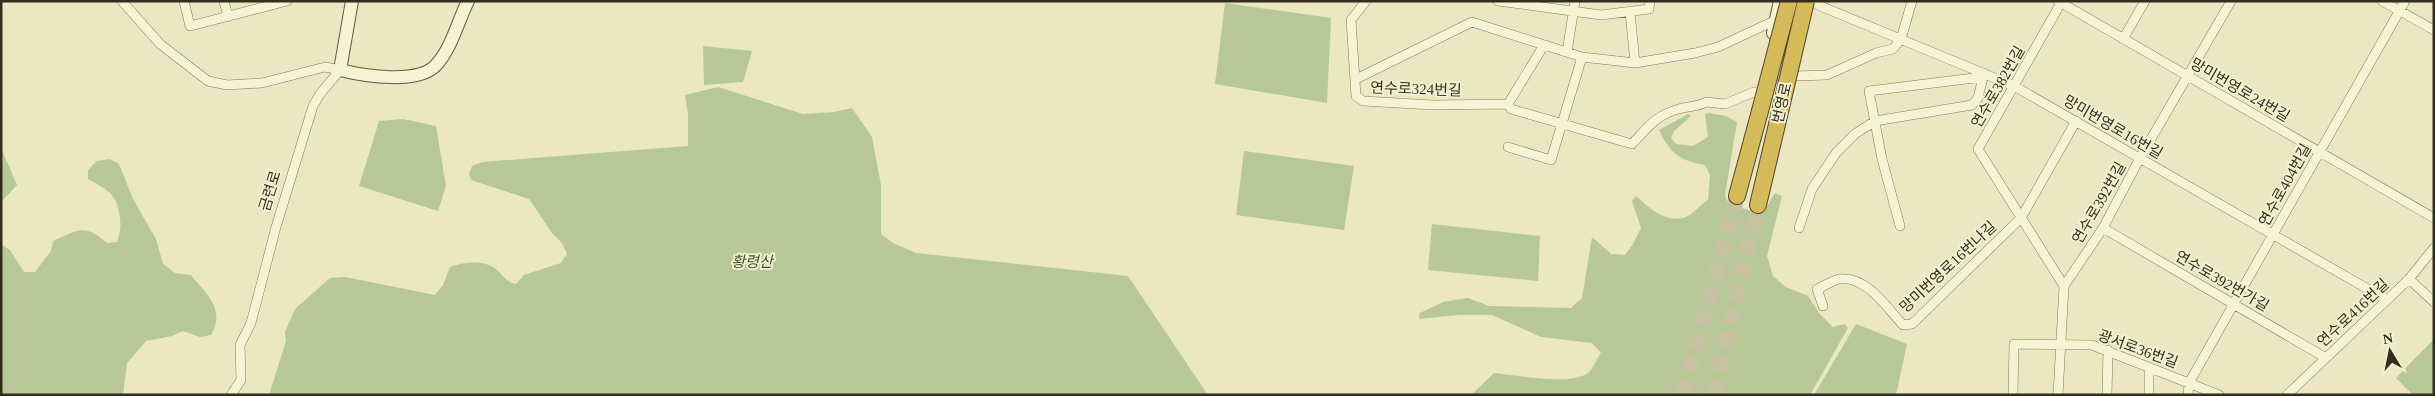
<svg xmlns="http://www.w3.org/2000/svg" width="2435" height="396" viewBox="0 0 2435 396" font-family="'Times New Roman','Noto Sans KR',serif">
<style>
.green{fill:#b7c797}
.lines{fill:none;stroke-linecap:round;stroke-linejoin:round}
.highway-tunnel{stroke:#c6c2a1;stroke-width:16;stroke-dasharray:16 8;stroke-linecap:butt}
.street-casing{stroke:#83795b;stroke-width:10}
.secondary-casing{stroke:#655a3e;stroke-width:14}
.highway-casing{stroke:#51462f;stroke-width:18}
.street{stroke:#f6f3d5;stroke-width:9}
.secondary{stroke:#f6f3d5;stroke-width:12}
.highway{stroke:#d4ba58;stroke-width:16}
.highway-bridge-casing{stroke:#51462f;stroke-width:18;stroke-linecap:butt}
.highway-bridge{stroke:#d4ba58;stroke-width:16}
.labels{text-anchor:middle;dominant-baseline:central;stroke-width:4;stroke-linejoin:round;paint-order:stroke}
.street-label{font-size:15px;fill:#342d1e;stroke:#f2f0d1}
.park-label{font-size:15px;font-style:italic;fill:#3b4f26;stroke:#f2f0d1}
</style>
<rect width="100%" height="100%" fill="#eae7c2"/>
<path class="green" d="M1225,3L1331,18L1327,103L1215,84Z
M703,46L752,51L743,82L704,85Z
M718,87L803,114L834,112L852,108L872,137L881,185V234L893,243L916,253L1128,276L1208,395H269L286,341L285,332L295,309L330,278L345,277L435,295L443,285L450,267C464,262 485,259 497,270C505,277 506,282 516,284L524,275L561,263L567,254L562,243L552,233L529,199L471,180L469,174L472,166L482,162L688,146V114L685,95Z
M1709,113L1726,116L1737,122L1725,195L1728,205L1763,213L1775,193L1782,196L1767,256L1773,276L1786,287L1808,296L1819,313L1833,327L1845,324L1848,328L1810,395H1471L1494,373C1516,375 1570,386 1588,373C1593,369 1597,358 1601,353L1592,343L1541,337L1492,315H1458L1419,319L1420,313L1443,302L1468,298L1489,306L1571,308L1582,298L1592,237L1611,254L1625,255L1633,244L1641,228L1632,201L1636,196C1649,208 1667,224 1686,217C1693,214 1701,204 1708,200L1710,175L1705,165C1680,161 1670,153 1659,130L1688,114L1691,116L1674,131L1671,138L1676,144L1693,146L1708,137L1705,114Z
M403,119L436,126L446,186L438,211L359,186L379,121Z
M1,148L17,185L1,202Z
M1244,151L1354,166L1344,230L1236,215Z
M110,159L119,164L133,199L156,239L163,264L175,273L191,275C207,295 226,309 211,335L200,337L183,331L172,336L146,341L127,363L123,395H1V244L10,250L24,272H35L51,251L53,241C79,230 83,223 107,243L117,242C120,233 121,228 120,219C118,194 108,190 88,179V170L97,161Z
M1432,224L1540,236L1538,281L1428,270Z
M1856,324L1907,344L1896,395H1814Z
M2434,339V395H2413L2396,378Z"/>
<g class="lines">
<path class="highway-tunnel" d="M1682,395L1737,196
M1714,395L1758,205"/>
<g class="street-casing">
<path id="street" d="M122,1L160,44L208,81L227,85L262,83L325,67L340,70L320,94L313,106L276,227L251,323L240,345L241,380L231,395
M184,1L190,26L287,1
M224,1L228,17
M1366,1L1351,20L1356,96L1363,101L1433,105L1508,104L1544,45
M1498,1L1601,15L1649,9L1650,1
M2058,1L2434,218
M2062,1L1978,149L2064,286
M2382,1L2434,30
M1813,3L2014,86L2387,300
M1630,12L1635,63
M2123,39L2145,1
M1567,52L1575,1
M1796,76L1827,75L1876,53L1893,49L1901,39L1912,1
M1356,79L1472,22L1582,57L1635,63L1695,53L1718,47L1776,20
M1508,104L1511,109L1632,144C1648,127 1656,115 1679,109C1688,106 1698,107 1706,102L1725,104L1754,92
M1508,147L1551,160L1582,57
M1900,226L1882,159L1869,91L1982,77
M1799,228L1812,189L1836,153L1855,134L1875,121L1972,105L1978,98L1984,73
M2103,228L2326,358
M2409,279L2434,302
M1823,306L1817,289C1824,286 1832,281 1839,279C1866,275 1887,308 1903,325L1912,324L2021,218L2076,121
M2013,395L2014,344L2092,345L2219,395
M2058,395L2064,286L2103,228L2140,158L2231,1
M2107,395L2108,350
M2149,395V367
M2188,395L2189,383L2405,1
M2287,395L2409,279L2434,248"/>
</g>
<g class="secondary-casing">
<path id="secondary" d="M352,1L340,70C364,76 420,85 437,64C452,47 458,21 468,1
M1773,33L1780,1"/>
</g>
<g class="highway-casing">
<path id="highway" d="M1737,196L1760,111
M1758,205L1779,116"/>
</g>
<use href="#street" class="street"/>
<use href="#secondary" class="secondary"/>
<use href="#highway" class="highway"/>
<g class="highway-bridge-casing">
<path id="highway-bridge" d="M1760,111L1789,1
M1779,116L1806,1"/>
</g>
<use href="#highway-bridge" class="highway-bridge"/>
</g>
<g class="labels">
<g class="street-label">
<text transform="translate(1998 87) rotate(-60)">연수로382번길</text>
<text transform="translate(1416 89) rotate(2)">연수로324번길</text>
<text transform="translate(2240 90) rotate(30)">망미번영로24번길</text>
<text transform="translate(1782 103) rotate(-77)">번영로</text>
<text transform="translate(2113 127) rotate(30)">망미번영로16번길</text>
<text transform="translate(2285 185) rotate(-61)">연수로404번길</text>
<text transform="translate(270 191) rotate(-73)">금련로</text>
<text transform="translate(2099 203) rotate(-60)">연수로392번길</text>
<text transform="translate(1948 267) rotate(-43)">망미번영로16번나길</text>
<text transform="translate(2222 281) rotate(30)">연수로392번가길</text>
<text transform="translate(2353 313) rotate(-43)">연수로416번길</text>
<text transform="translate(2138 349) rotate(20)">광서로36번길</text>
</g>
<g class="park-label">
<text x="752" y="262">황령산</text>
</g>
</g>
<rect width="2435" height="396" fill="none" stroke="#342d1e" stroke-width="5"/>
<g transform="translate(2390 351) rotate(350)" stroke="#f2f0d1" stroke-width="4" paint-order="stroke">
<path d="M0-4L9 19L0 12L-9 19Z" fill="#342d1e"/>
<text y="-8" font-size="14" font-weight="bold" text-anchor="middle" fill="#342d1e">N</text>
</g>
</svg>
